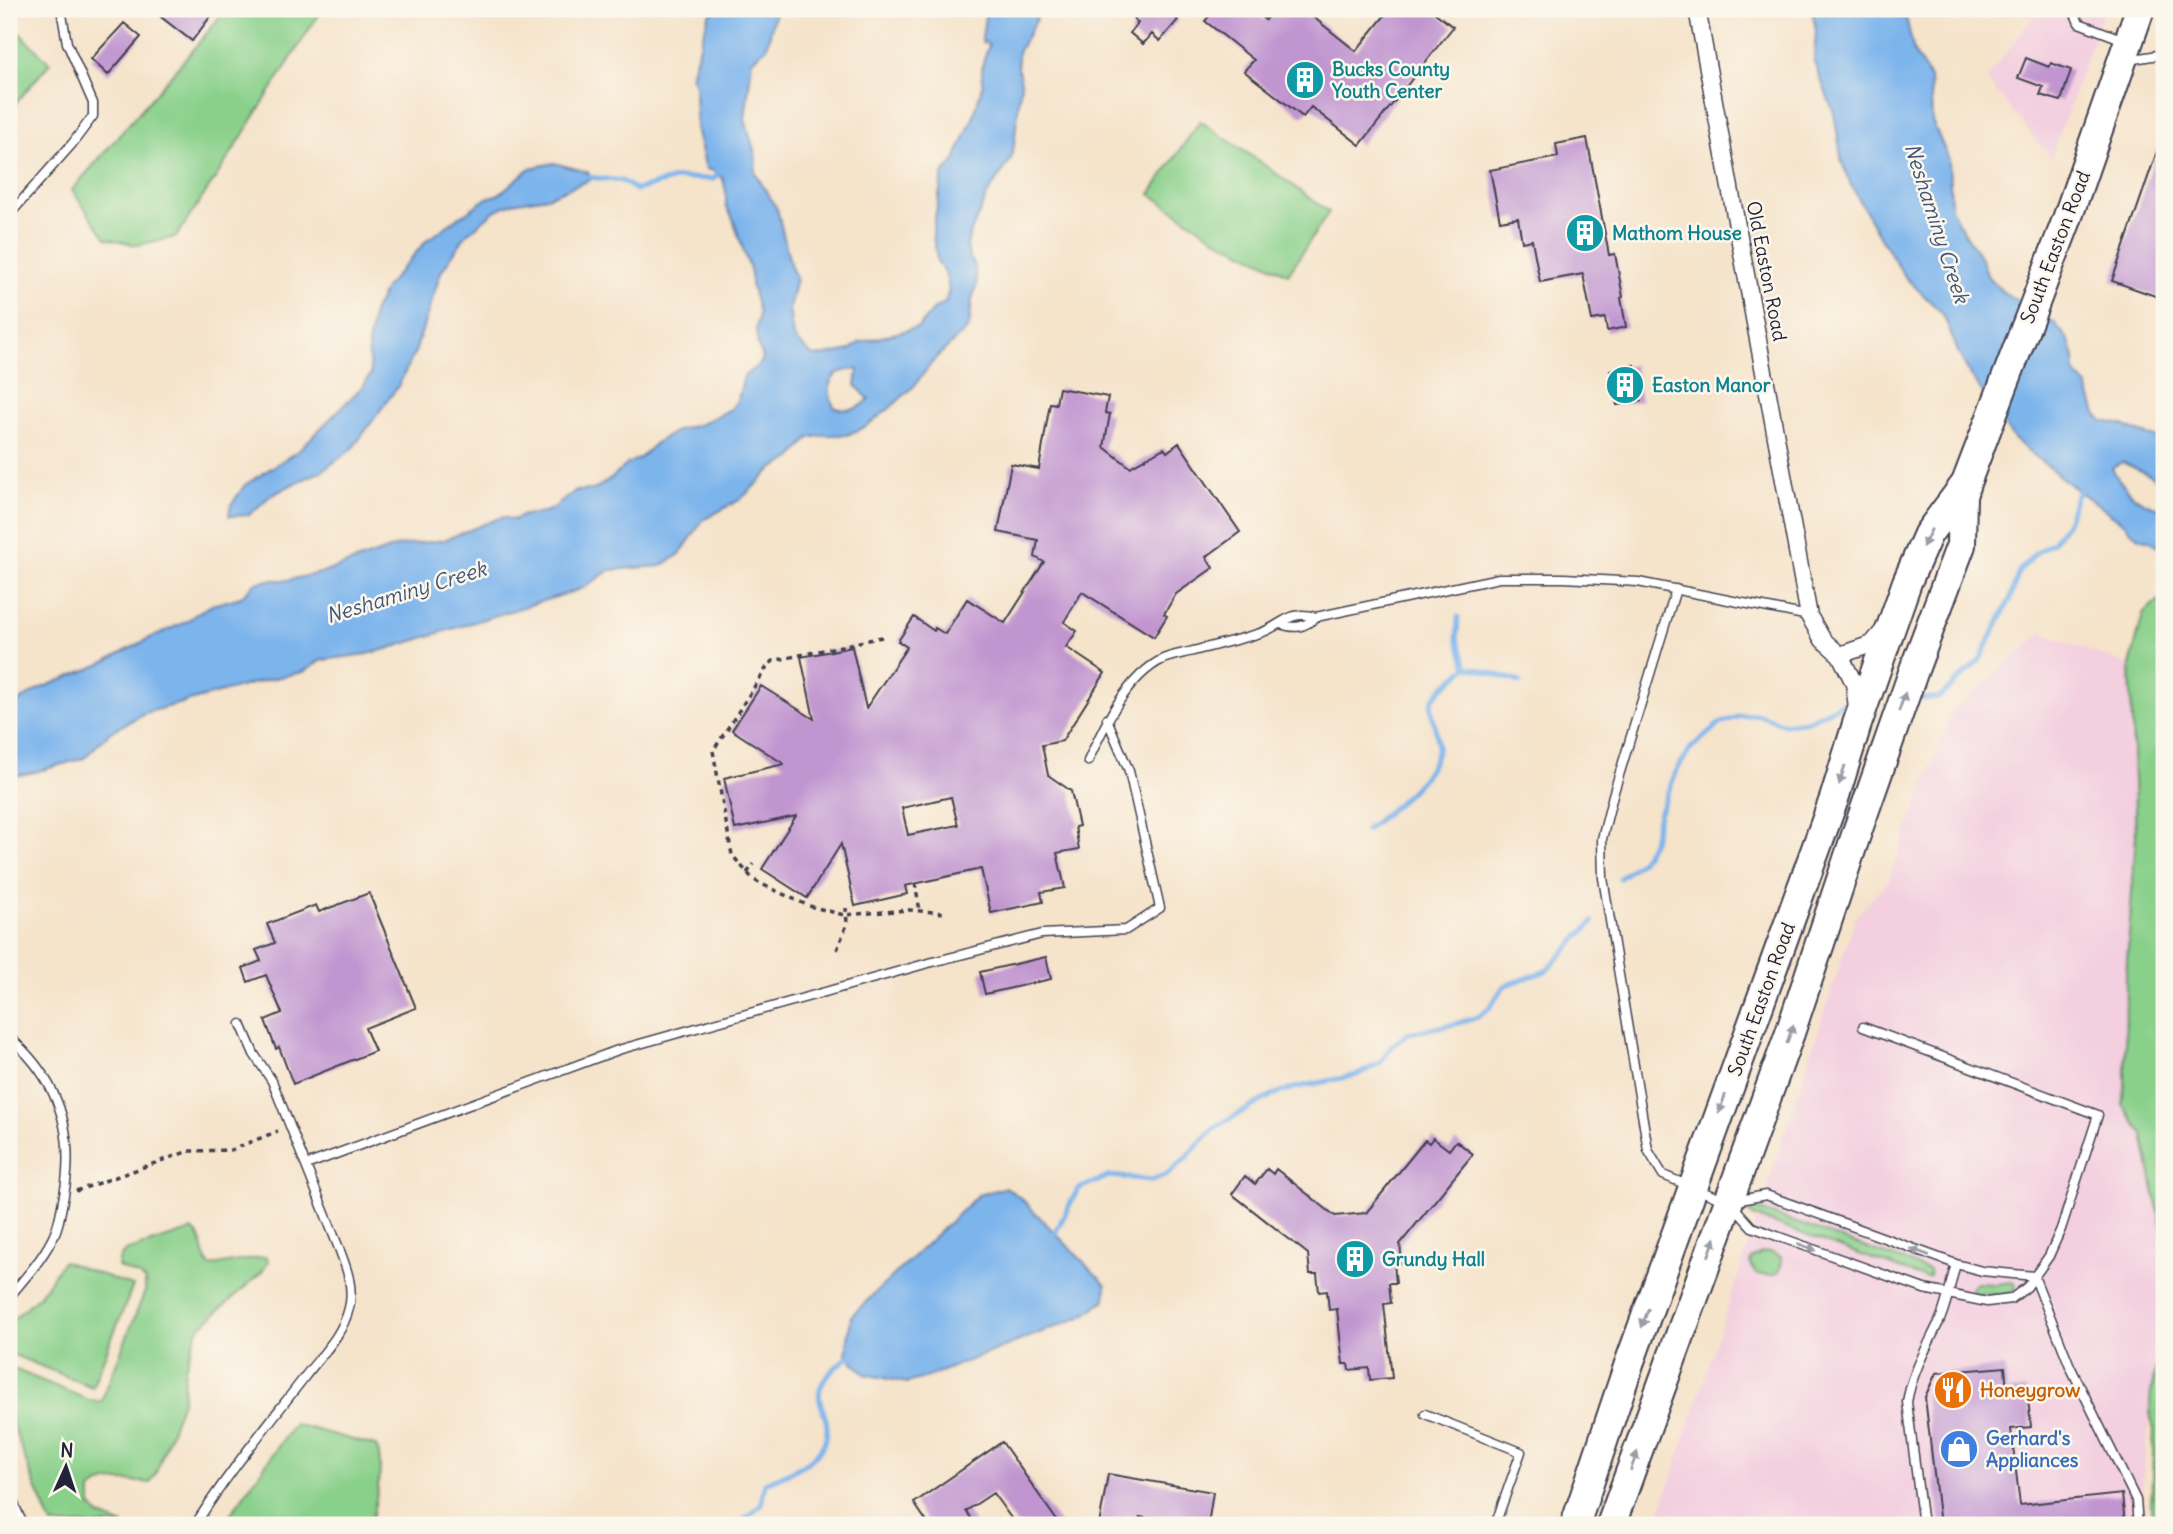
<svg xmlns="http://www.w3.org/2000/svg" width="2173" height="1534" viewBox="0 0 2173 1534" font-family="Delius,sans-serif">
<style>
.built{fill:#f3cfdf}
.green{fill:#89d08a;stroke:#567962;stroke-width:2}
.water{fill:#7cb4ec;stroke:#4f6b94;stroke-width:2;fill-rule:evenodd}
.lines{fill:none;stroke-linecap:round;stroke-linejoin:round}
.stream{stroke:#7cb4ec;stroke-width:5}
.building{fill:#c196d0;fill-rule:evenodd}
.lane-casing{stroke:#423f50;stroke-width:11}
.street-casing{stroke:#423f50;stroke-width:19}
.highway-casing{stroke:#423f50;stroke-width:32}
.path{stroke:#423f50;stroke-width:3.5;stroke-dasharray:5 5;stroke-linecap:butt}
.lane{stroke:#fff;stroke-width:8}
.street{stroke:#fff;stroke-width:16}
.highway{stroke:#fff;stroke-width:28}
.oneway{fill:#9c9ca7}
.labels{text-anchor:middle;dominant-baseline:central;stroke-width:5;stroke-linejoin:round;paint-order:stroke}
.culture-label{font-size:19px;font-weight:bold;fill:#0d838f;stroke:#fbf7ec;text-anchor:start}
.street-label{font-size:19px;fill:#22223b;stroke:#fbf7ec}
.food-label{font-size:19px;font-weight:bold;fill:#c56008;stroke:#fbf7ec;text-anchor:start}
.shop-label{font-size:19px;font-weight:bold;fill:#366cbe;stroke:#fbf7ec;text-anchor:start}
.water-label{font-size:21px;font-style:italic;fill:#425579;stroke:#fbf7ec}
</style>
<rect width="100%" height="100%" fill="#fbf7ec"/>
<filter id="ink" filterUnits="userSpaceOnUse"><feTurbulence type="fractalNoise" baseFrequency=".0143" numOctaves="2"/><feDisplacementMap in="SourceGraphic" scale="14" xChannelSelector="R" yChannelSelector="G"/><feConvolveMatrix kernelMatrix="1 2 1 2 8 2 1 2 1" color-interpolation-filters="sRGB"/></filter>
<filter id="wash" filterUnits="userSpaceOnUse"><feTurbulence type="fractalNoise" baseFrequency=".00686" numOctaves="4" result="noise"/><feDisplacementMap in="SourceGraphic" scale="28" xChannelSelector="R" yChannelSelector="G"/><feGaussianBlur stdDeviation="1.57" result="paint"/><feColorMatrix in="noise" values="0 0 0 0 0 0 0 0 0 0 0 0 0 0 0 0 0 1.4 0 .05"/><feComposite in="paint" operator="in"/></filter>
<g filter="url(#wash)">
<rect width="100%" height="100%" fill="#f5e3ca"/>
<path class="built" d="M2007,9H2104L2051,158L1986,79L2033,17Z
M2042,633L2130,666L2136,837L2126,975L2125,1084L2122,1104L2143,1135L2164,1239V1254L2160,1276L2164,1278V1343L2154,1377L2142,1487L2147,1525H1656L1856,916L1888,882L1952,711Z"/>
<path class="green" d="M226,9H322L222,168L176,237L137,245L106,238L72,190L197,45Z
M9,23L50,63L9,111Z
M1200,121L1266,166L1329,212L1288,274L1216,239L1150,194Z
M2164,596V1239L2143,1135L2122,1104L2125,1084L2126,975L2136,837L2130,666L2143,614Z
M1752,1207L1929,1270L1930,1277L1926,1278L1752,1216L1749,1212Z
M192,1230C205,1238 201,1255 210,1266L263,1257H267L268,1262L262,1272L198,1329L185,1367L183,1398L156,1473L150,1483C132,1482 105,1476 91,1490V1506L100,1516L124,1525H52L32,1478L9,1415V1367L91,1401L101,1402L145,1291V1281L140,1276L118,1267L120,1257L125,1251Z
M1770,1252L1781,1257C1784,1278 1770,1276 1756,1274L1750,1263L1751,1259L1761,1253Z
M63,1261L133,1286L92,1387L9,1353V1323L40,1295Z
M2012,1282L2016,1285L2015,1291L2004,1295L1975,1294L1971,1288L1976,1283L1996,1284Z
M2164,1343V1525H2155L2151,1509L2154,1430C2144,1401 2155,1372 2164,1343Z
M294,1424L376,1446C386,1464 374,1505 371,1525H223Z"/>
<path class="water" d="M717,9H776L767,47L752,60L745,119L756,157L755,173L777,209L791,267L796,278L789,309L792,331L794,338L802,346L812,355L821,356L850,350L859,343L919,327L935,308L945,303L949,290L945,271L938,264L933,237L934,223L943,174L954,162L973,118L983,83L982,70L984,59L989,45L986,42L982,43V38L986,9H1037L1036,20L1018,52V70L1021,82L1014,145L1011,159L988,193L970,234L967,246L969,257L974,264L977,284L972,299L969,327L935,359L913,387L890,408L865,427L847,435H824L809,438L792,458L772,469L741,499L703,520L680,554L661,566L610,570L585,587L572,592L387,649L368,654L322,660L303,672L266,680L145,713L110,732L84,758L35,772L9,777V707L39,689L99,665L150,638L188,621L197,613L212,605L241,597L255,583L270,580H288L325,572L398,546L444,540L502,517L514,520L524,515L543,513L554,508L575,491L593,490L612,478L627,464L640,458L657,442L678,430L701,424L731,409L738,399L744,376L761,363L763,356L758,347L756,329L759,313L751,284V273L733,219L726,206V191L723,179L714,171L706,169L696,127L695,85L691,75L709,15ZM857,369L858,370L856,386L869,399C860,410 846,412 834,407C824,384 831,370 857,369Z
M1812,9H1904L1914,52L1930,78L1932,121L1949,160L1951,208L1959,224L1981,258L1988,277L2003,292L2055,323L2069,341L2074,357L2075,373L2087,386L2096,414L2103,421L2123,425L2138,432L2155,437L2164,445V485L2152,476L2122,462L2112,468C2118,481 2131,495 2143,502C2150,506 2157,506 2164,511V551L2151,541L2137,537L2125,524L2073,487L2014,439L1971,376L1959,354L1943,314L1906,278L1881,239L1850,183L1842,162L1834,113L1814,62L1816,31Z
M554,163L588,172L590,180L547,197L512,203L494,211L466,235L441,272L415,352L398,386L352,449L322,471L293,484L270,496L249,515L229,516L231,505L245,485L299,450L363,386L371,374L368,348L373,313L386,287L427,240L487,198L499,194L530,168Z
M1006,1187L1023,1200L1106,1285L1105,1300L1083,1316L927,1377L907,1383L865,1374L846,1355L851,1316L978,1195Z"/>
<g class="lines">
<path class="stream" d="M589,177L622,181L636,190L678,178L713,179L721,170
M1458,617L1457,639L1467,667L1481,670L1520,682
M1920,699L1940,697L1980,660L2010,599L2019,571L2036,553L2053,542L2067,522L2076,496L2083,487
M1366,830C1388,811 1427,783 1436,755C1442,738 1428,713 1432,701C1438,689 1457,677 1467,667
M1620,878L1641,861L1653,841L1659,814L1677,770L1691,748L1719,724L1740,716L1756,714L1785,724L1808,721L1845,702
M1052,1239L1078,1189L1110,1176L1152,1180L1167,1174L1185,1159L1214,1128L1272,1095L1294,1088L1357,1075L1380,1063L1392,1046L1409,1033L1455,1024L1478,1017L1490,1007L1504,986L1546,971L1593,922
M738,1525L761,1505L765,1483C793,1472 834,1456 826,1420C824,1410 817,1400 820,1389C825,1373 841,1363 853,1354"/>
</g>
<g id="blocks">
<path class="building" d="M168,9H216L192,41L161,17Z
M1143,9H1164L1178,20L1160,41L1152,34L1143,44L1130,33L1138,23L1134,19Z
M1215,9H1252L1265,20L1273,9H1303L1356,51L1390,9H1430L1453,27L1360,145L1311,107L1303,117L1244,71L1254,60L1205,21Z
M124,23L141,37L108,75L91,59Z
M2026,58L2049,67L2051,63L2071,70L2061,101L2040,95L2043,87L2018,78Z
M2162,137L2164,138V299L2112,281Z
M1587,138L1609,255L1615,254L1623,297L1621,298L1626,327L1607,331L1605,318L1592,320L1583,274L1540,282L1532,240L1522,242L1518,218L1500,221L1490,170L1558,157L1556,144Z
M1634,365L1641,401L1617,405L1610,370Z
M1059,388L1108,397L1105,413L1110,414L1104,447L1130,467L1164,448L1167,452L1179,443L1240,532L1206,557L1213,568L1176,594L1164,614L1167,616L1154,637L1082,592L1064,622L1077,631L1066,647L1105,673L1062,741L1042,745L1048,775L1071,791L1079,826L1075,827L1079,849L1057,853L1065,888L1041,892L1043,902L991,913L981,869L905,886L907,894L855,906L841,844L807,898L762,869L796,816L735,829L724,778L784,764L732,730L761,686L814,719L801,657L852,647L866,708L907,647L898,641L914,617L934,631L935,628L945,634L967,599L1005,623L1044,562L1035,557L1038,540L998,532L1011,464L1039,469L1050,403L1056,404ZM951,797L958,825L908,835L902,808Z
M369,893L416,1008L365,1028L375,1051L293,1084L279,1047L276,1049L265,1020L282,1013L266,975L248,982L243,968L261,961L256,950L275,943L267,924L316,905L319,912Z
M1046,957L1051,979L985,994L980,972Z
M1433,1138L1449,1150L1456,1141L1473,1154L1400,1244L1402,1263L1394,1264L1396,1283H1389L1391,1303L1384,1304L1392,1378L1370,1380L1369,1368L1349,1370L1348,1364H1343L1337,1309L1329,1310L1327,1291L1319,1292L1317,1274H1310L1308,1254L1232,1194L1245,1176L1255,1184L1267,1169L1273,1174L1276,1169L1335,1216L1366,1213L1425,1140L1429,1143Z
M2005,1367L2007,1391L2027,1389L2031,1427L2011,1429L2020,1505L2122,1494L2125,1525H1940L1925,1397L1936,1373Z
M1002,1442L1060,1525H1016L993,1493L966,1511L976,1525H929L914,1503Z
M1108,1474L1213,1492L1208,1525H1170V1523L1140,1517L1138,1525H1099Z"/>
</g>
</g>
<g filter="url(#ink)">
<use href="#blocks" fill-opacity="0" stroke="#423f50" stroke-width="2"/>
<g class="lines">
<g class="lane-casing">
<path id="lane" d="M2076,9L2075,14L2079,23L2124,40
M2128,60L2164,54
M9,215L72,144L93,116V103L67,43L61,9
M1676,589L1613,795L1602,839L1603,878L1648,1150L1663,1175L1723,1200
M1280,624C1295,629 1304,628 1316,617
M1088,761C1104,726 1126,677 1163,659C1171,656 1181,654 1189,652C1212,646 1234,641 1257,634C1283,627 1286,609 1316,617L1499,578H1564L1638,582L1809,616
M9,1037C58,1079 76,1131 64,1195C61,1210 59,1228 51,1241C40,1262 24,1279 9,1297
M306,1165L618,1050L925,964L1042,934L1126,930L1160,908L1129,771L1107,719
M1735,1201L1766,1195L1956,1264L1982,1271L2034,1276
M1734,1207L1752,1227L1924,1289L1987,1302L2011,1299L2027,1287L2049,1256L2061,1229L2098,1115L1863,1027
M2034,1276L2070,1366L2136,1500L2138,1525
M1425,1414L1521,1452L1495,1525
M9,1492L23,1525
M195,1525C227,1474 266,1427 303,1379C320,1356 342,1337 349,1308C354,1288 347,1269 340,1251L272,1081L254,1054L241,1024
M1923,1525L1907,1402C1912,1373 1926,1349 1938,1324C1947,1306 1950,1284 1956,1264"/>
</g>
<g class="street-casing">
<path id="street" d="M1697,9L1809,616L1823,640L1840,655L1854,683L1857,708
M1840,655L1872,644L1883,631"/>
</g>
<g class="highway-casing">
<path id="highway" d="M1575,1525L1630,1361L1834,799L1857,724L1907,582L1928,534L1966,483
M1611,1525L1790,1033L1857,832L1915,667L1961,545L1962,496L1966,483L2066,222L2140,9"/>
</g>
<path class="path" d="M882,637L773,661L767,667L713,751L732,855L752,878L759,883L809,906L844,915L909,910L945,913
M747,873L754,864
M915,883L920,911
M837,950L847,924L846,908
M76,1191L189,1151L231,1150L278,1131"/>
<use href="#lane" class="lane"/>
<use href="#street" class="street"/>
<use href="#highway" class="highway"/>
</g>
<defs><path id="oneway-solid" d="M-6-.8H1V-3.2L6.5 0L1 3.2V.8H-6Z" transform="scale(1.75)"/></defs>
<g class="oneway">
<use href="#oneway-solid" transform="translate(1927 538) rotate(116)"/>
<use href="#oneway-solid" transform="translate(1902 702) rotate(-71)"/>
<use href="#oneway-solid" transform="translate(1842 775) rotate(107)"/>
<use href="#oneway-solid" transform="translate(1790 1034) rotate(-71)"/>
<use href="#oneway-solid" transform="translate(1722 1104) rotate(110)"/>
<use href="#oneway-solid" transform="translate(1712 1247) rotate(-69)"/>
<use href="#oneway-solid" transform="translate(1807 1247) rotate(20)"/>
<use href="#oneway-solid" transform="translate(1920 1252) rotate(-160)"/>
<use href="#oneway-solid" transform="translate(1645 1318) rotate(110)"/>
<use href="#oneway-solid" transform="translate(1634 1461) rotate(-70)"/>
</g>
</g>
<defs>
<g id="building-disc" transform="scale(2.0125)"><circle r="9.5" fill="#0f9aa8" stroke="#fbf7ec"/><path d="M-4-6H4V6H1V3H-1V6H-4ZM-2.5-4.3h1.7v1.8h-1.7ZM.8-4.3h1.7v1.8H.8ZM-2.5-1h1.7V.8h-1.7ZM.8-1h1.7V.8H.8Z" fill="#fff"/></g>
<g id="restaurant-disc" transform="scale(2.0125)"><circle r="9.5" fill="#e8710a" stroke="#fbf7ec"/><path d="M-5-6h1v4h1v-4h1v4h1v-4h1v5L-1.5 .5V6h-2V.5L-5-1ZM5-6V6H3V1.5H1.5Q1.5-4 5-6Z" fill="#fff"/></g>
<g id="shop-disc" transform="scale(2.0125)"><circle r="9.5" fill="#3f7fe0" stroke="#fbf7ec"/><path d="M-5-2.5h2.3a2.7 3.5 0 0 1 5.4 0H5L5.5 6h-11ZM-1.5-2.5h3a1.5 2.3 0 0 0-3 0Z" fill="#fff"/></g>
</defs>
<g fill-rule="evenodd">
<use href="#building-disc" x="1305" y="80"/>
<use href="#building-disc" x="1585" y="233"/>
<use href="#building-disc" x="1625" y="385"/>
<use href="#building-disc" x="1355" y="1259"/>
<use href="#restaurant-disc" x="1953" y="1390"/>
<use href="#shop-disc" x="1959" y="1449"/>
</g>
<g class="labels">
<g class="culture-label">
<text x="1332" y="69">Bucks County<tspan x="1332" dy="22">Youth Center</tspan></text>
<text x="1612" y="233">Mathom House</text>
<text x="1652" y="385">Easton Manor</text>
<text x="1382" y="1259">Grundy Hall</text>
</g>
<g class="street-label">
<text transform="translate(2055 247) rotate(-69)">South Easton Road</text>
<text transform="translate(1767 271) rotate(79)">Old Easton Road</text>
<text transform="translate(1761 999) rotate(-70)">South Easton Road</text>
</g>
<g class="food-label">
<text x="1980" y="1390">Honeygrow</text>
</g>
<g class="shop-label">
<text x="1986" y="1438">Gerhard's<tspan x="1986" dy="22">Appliances</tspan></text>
</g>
<g class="water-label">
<text transform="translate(1937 223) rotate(72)">Neshaminy Creek</text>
<text transform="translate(406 592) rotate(-17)">Neshaminy Creek</text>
</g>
</g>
<rect width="2173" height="1534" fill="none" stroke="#fbf7ec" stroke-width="35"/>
<g transform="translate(66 1467) rotate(3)" stroke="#fbf7ec" stroke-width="5" paint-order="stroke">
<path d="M0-5L12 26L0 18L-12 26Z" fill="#22223b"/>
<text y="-10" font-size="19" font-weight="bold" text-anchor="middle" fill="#22223b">N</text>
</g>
</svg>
